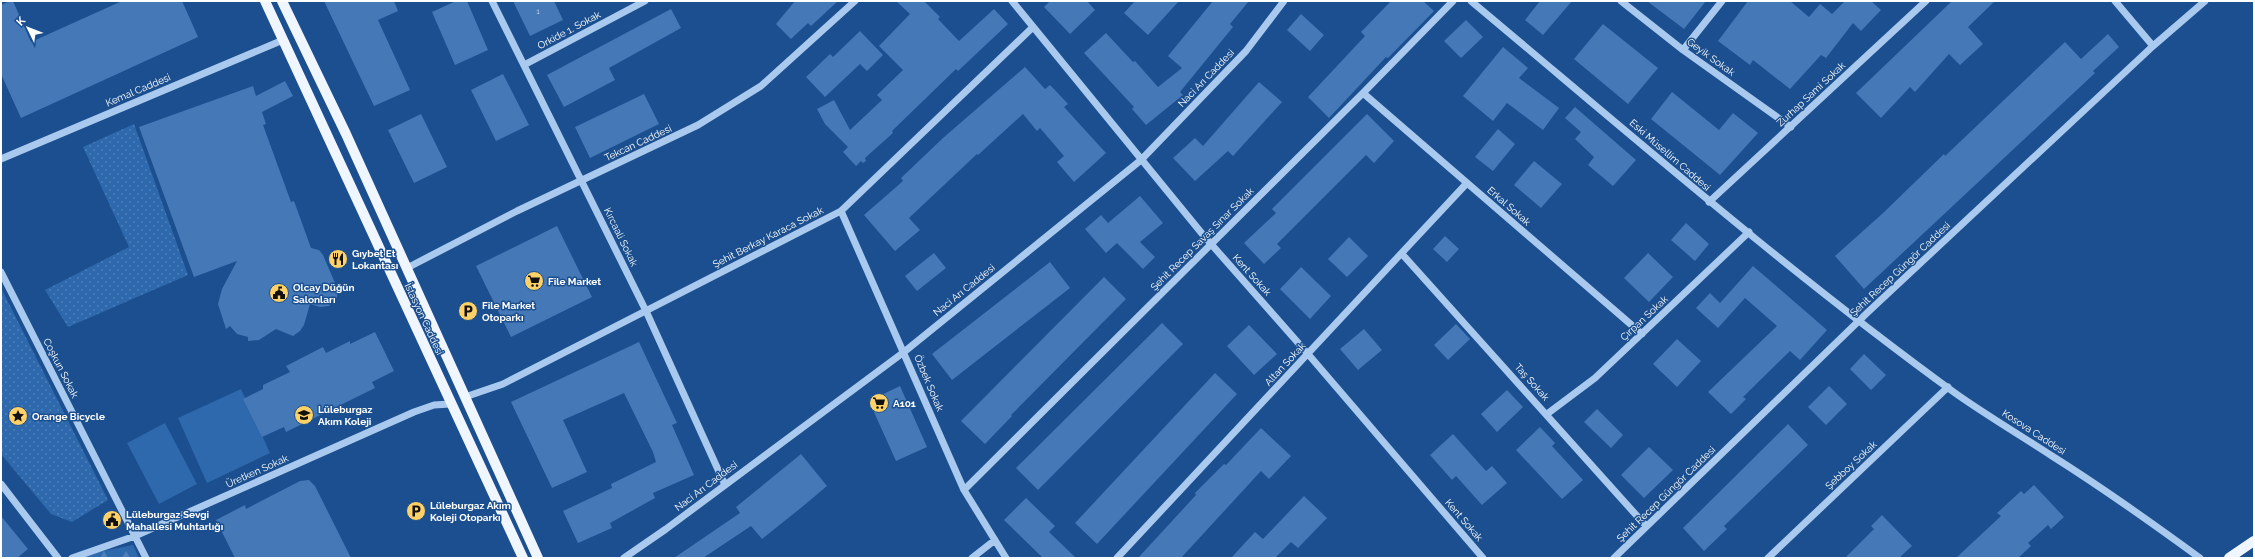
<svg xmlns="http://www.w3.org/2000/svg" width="2255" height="559" viewBox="0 0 2255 559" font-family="Raleway,sans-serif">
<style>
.grass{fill:url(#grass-dots)}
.forest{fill:url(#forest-firs)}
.pitch{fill:#2e69ad}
.building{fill:#4478b7}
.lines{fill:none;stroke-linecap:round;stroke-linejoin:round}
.minor{stroke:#a9c9ee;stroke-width:7}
.major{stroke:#f0f6ff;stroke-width:10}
.labels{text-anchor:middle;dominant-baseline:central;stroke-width:3;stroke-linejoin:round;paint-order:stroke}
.number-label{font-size:8px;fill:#d0dded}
.street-label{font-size:10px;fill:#fff;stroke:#1b4f8f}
.poi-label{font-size:10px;font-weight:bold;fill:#fff;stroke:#1b4f8f;text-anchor:start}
</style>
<defs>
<pattern id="grass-dots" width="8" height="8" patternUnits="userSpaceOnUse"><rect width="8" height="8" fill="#2e69ad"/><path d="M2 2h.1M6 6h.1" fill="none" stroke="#4d80b9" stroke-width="1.8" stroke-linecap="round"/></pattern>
<pattern id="forest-firs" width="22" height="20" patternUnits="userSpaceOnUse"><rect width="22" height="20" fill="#2e69ad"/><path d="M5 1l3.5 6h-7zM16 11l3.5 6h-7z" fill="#4d80b9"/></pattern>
</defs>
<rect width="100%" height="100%" fill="#1b4f8f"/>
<path class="grass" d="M134,124L188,275L68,327L45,290L129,247L83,147Z
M1,288L108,500L72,522L51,514L1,454Z"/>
<path class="forest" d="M133,545L139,558H68Z"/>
<path class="pitch" d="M241,389L270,453L207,483L178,418Z
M165,423L197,484L159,504L127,443Z"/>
<path class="building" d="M10,1H13L31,42L122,1H182L198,37L21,118L1,74V5Z
M324,1H394L398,11L378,20L410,90L374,106Z
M456,1H467L488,50L455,65L432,12Z
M513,1H554L563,20L530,36Z
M795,1H838L811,26L808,23L791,39L776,24Z
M896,1H924L940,17L938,19L959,41L994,9L1008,24L958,71L956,69L892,131L893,133L865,158L866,161L863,163L861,161L856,166L843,152L848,147L825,124L817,109L834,100L850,130L882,100L877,95L903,70L879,46L910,14Z
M1050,1H1087L1095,10L1070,34L1044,7Z
M1135,1H1179L1148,35L1124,13Z
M1213,1H1249L1230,24L1233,27L1180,92L1183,95L1146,125L1132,109L1134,107L1084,53L1106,33L1133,62L1135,61L1158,87L1182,68L1168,56Z
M1391,1H1423L1434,11L1388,58L1386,57L1329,118L1308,97L1365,36L1361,32Z
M1540,1H1572L1543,35L1525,20Z
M1647,1H1706L1684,29Z
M1748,1H1790L1809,17L1820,4L1832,14L1845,1H1871L1881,10L1861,31L1853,23L1826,58L1821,55L1790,89L1753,60L1750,65L1718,41Z
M1952,1H1995L1968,27L1983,44L1960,65L1949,54L1915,92L1910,87L1881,118L1856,93Z
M671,9L681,28L609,68L615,80L564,107L547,75Z
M1301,14L1324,35L1310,51L1287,30Z
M1466,20L1483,37L1461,58L1444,41Z
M1603,24L1658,68L1628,104L1574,59Z
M860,31L883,55L867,71L860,64L825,97L806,77L830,54L833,57Z
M2108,34L2119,47L2093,71L2095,73L1864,289L1835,256L1882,214L1944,154L1945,156L2065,42L2081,59Z
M1503,47L1528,68L1519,78L1559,108L1543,130L1507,103L1493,121L1463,96Z
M1025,67L1045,89L1050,85L1055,90L1068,104L1064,107L1106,153L1074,182L1057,162L1064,156L1040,128L1037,131L1023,114L978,155L977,154L909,218L920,230L895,251L864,215L903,181L901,178L943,138Z
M503,74L529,125L496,141L471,90Z
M285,81L293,96L262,112L266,124L263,125L291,202L294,201L311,248L319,250L323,255L338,290L337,297L329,306L320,307L310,304L304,325L300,331L293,336L276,329L259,340L248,341V337L237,334L230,326L226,329L218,304L222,289L237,261L194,277L139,127L253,86L256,96Z
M1259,82L1282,102L1233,156L1228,151L1195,181L1173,158L1195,138L1203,146Z
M1672,92L1719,130L1733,113L1758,133L1720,175L1651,119Z
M644,94L659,124L590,158L575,127Z
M1575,107L1636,160L1613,186L1588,165L1594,157L1575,139L1581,132L1565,118Z
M421,114L447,167L414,183L388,130Z
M1367,114L1394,141L1374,163L1366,155L1277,244L1281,248L1264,264L1244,243L1276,213L1272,209Z
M1498,129L1515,144L1493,171L1475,157Z
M1534,161L1562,184L1541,208L1514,185Z
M1140,196L1163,223L1140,242L1155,257L1143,269L1117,243L1106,253L1085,229L1101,215L1108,223Z
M1686,223L1709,244L1695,261L1671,240Z
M557,226L592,297L511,337L476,266Z
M1445,236L1459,249L1447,262L1433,249Z
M1349,237L1368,256L1347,277L1328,259Z
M934,253L946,268L917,291L905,276Z
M1648,253L1673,277L1649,302L1624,278Z
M1050,262L1070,288L952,380L932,354Z
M1753,266L1827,330L1800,360L1790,351L1743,397L1746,399L1731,414L1708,392L1777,326L1745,298L1718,328L1696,308L1710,293L1720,303Z
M1301,267L1331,296L1310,319L1280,289Z
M1104,277L1126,299L1011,415L1012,416L985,444L961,421Z
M1162,323L1183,344L1038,490L1016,468Z
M1456,324L1470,339L1448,360L1434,345Z
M1249,325L1277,354L1254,375L1227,346Z
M1364,329L1382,350L1358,370L1340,349Z
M375,332L394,371L372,382L375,388L286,432L284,427L262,437L243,399L263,389V385L290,372L286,366L323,347L326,353L350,341V344Z
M1677,339L1701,361L1677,387L1653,364Z
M639,342L677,423L672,425L694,475L653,493L655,498L610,523L612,528L578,543L563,511L612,488L611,484L656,462L653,452L624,393L563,420L587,472L552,488L511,402Z
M1864,354L1886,375L1871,390L1850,369Z
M1215,373L1237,394L1097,544L1075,523Z
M900,386L927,447L896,461L869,401Z
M1829,386L1847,404L1826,425L1808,407Z
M1507,390L1523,407L1497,432L1481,414Z
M1597,409L1623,435L1611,448L1584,422Z
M1788,424L1808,445L1724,526L1727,529L1704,551L1683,528Z
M1540,427L1555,443L1552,446L1583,480L1562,499L1516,450Z
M1261,428L1291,456L1269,479L1261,471L1181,558H1138L1196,495L1195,493L1224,464L1226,465Z
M1453,434L1486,471L1492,466L1507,483L1482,505L1456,476L1452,480L1430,455Z
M1649,447L1673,470L1644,498L1621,475Z
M801,454L827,486L802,507L762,539L751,526L703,558H674L740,513L736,507Z
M309,480L315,486L351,558H235L216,520L245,505L246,509L300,481Z
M2034,485L2064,517L2051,529L2048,525L2028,543L2031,546L2018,558H1956L2001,516L1997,513L2021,491L2024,494Z
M1304,496L1327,518L1298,548L1291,542L1275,558H1231L1255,532L1263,539Z
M1026,498L1055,526L1049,532L1076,558H1043L1004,520Z
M1882,515L1912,546L1899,558H1845L1874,529L1871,526Z
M1,516L28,549L17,558H1Z"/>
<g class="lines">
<path class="minor" d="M492,1L646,311L725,485
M1012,1L1204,236L1308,354L1483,558
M1471,1C1630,134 1787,271 1955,393C1986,415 2020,435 2052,456C2103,488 2152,523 2200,558
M1621,1L1683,50L1791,127
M2115,1L2153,46
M1683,50L1722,1
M524,65L645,1
M1363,93L1642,334
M1,159L283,40
M1709,202L1926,1
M841,211L964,490L1006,558
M1402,254L1646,526
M407,268L517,211L698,125L761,86L855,1
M1,272L146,558
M465,397L503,384L841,211L1033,27
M1547,414L1595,378L1749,232
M1,484L58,558
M964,490L1363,93L1453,1
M72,558L135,536L414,412L434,405L450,404
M624,558L666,529L904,352L1141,160L1246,51L1284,1
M972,558L995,540
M1117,558L1467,183
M1614,558L1868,312L2153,46L2205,1
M1768,558L1948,387"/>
<path class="major" d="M265,1L523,558
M282,1L346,134L538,558
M2229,558L2254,541"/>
</g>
<defs>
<g id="restaurant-disc" transform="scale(1)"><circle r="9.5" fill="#ffd166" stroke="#1b4f8f"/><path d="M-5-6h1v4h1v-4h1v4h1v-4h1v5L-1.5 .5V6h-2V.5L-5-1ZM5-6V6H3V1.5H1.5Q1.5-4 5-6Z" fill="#111"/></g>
<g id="supermarket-disc" transform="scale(1)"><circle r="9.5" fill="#ffd166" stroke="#1b4f8f"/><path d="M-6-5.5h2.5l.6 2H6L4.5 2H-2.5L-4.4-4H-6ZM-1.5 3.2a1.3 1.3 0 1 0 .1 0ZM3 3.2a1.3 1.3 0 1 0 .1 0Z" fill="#111"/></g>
<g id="civic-disc" transform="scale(1)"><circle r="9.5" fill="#ffd166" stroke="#1b4f8f"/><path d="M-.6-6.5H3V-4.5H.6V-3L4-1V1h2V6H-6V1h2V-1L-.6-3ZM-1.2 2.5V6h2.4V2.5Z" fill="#111"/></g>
<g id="parking-disc" transform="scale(1)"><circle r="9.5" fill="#ffd166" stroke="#1b4f8f"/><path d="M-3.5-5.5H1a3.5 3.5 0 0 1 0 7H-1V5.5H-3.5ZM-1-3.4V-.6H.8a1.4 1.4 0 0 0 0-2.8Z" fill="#111"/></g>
<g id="school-disc" transform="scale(1)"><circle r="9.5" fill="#ffd166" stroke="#1b4f8f"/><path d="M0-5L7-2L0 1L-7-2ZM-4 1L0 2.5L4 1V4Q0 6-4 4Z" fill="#111"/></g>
<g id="sight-disc" transform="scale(1)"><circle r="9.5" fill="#ffd166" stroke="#1b4f8f"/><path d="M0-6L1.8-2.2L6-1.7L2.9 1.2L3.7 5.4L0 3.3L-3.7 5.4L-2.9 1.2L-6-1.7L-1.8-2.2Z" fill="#111"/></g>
</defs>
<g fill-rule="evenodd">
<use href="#restaurant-disc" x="338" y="259"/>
<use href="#supermarket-disc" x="534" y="281"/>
<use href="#civic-disc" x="279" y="293"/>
<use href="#parking-disc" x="468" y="311"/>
<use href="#supermarket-disc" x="879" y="403"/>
<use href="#school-disc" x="304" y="415"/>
<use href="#sight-disc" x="18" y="416"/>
<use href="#parking-disc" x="416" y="511"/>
<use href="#civic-disc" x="112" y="520"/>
</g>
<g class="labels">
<g class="number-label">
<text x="538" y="11">1</text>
</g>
<g class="street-label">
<text transform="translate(569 30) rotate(-28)">Orkide 1. Sokak</text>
<text transform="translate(1711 57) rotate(36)">Geyik Sokak</text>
<text transform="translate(1206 78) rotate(-46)">Naci Arı Caddesi</text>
<text transform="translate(138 90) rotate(-23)">Kemal Caddesi</text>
<text transform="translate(1811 94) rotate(-43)">Zurhap Sami Sokak</text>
<text transform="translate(638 143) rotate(-25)">Tekcan Caddesi</text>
<text transform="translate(1670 155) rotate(41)">Eski Müsellim Caddesi</text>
<text transform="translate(1509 206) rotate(41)">Erkal Sokak</text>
<text transform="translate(621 237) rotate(64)">Kırcaali Sokak</text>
<text transform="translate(768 237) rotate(-27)">Şehit Berkay Karaca Sokak</text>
<text transform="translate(1202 239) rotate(-45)">Şehit Recep Savaş Sınar Sokak</text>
<text transform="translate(1900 269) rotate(-43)">Şehit Recep Güngör Caddesi</text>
<text transform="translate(1252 275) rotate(48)">Kent Sokak</text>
<text transform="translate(964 290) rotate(-39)">Naci Arı Caddesi</text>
<text transform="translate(1644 318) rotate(-43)">Çırpan Sokak</text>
<text transform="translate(424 319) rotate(65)">İstasyon Caddesi</text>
<text transform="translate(1285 364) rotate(-47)">Altan Sokak</text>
<text transform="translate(61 368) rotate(63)">Coşkun Sokak</text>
<text transform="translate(1532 382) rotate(48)">Taş Sokak</text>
<text transform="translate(929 383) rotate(67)">Özbek Sokak</text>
<text transform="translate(2034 432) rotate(33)">Kosova Caddesi</text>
<text transform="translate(1851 465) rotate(-43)">Şebboy Sokak</text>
<text transform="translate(257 471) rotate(-24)">Üretken Sokak</text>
<text transform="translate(706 486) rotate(-37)">Naci Arı Caddesi</text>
<text transform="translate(1666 494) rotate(-44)">Şehit Recep Güngör Caddesi</text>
<text transform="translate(1464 520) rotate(49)">Kent Sokak</text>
</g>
<g class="poi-label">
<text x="352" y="253">Gıybet Et<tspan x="352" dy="12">Lokantası</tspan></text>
<text x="548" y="281">File Market</text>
<text x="293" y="287">Olcay Düğün<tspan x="293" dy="12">Salonları</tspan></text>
<text x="482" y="305">File Market<tspan x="482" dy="12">Otoparkı</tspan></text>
<text x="893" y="403">A101</text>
<text x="318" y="409">Lüleburgaz<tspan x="318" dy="12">Akım Koleji</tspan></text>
<text x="32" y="416">Orange Bicycle</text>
<text x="430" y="505">Lüleburgaz Akım<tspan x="430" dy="12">Koleji Otoparkı</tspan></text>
<text x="126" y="514">Lüleburgaz Sevgi<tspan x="126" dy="12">Mahallesi Muhtarlığı</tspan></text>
</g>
</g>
<rect width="2255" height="559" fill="none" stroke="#ffffff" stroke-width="4"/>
<g transform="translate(28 28) rotate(313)" stroke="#1b4f8f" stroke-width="3" paint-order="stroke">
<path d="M0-3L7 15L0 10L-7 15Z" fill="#ffffff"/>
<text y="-6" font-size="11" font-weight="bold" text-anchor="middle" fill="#ffffff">K</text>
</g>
</svg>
